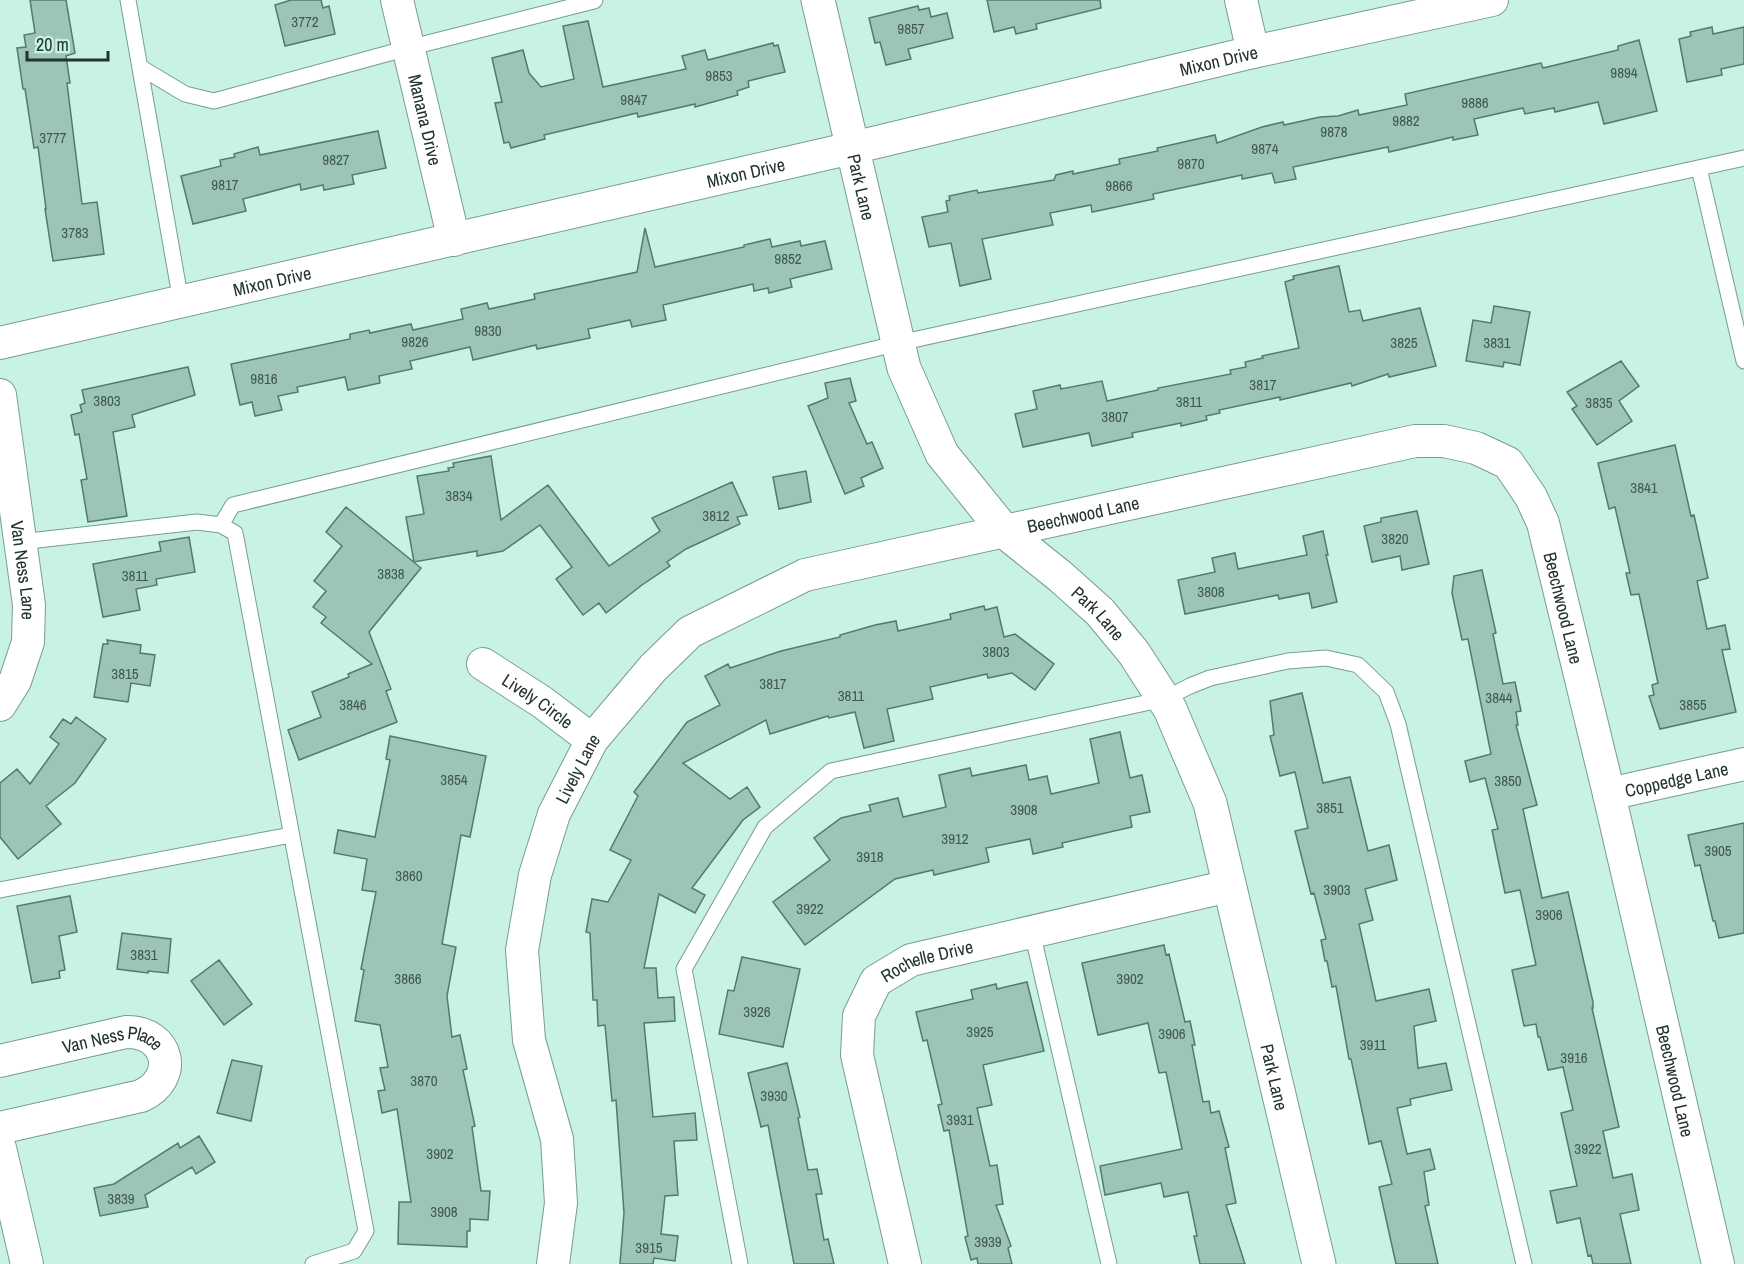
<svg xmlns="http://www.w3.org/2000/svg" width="1744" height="1264" viewBox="0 0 1744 1264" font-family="'Archivo Narrow',sans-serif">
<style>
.building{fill:#9cc5b6;stroke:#547a6c;stroke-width:1.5}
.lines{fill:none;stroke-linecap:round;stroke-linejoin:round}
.lane-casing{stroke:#779e90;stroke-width:17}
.street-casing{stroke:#779e90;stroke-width:34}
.secondary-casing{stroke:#779e90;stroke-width:35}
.lane{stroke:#fff;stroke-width:15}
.street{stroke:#fff;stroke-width:32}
.secondary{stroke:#fff;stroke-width:33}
.labels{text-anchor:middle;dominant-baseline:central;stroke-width:4.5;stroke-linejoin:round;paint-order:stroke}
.number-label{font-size:15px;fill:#41584f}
.street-label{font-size:18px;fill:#23332d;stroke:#c8f2e2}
</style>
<rect width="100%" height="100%" fill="#c8f2e2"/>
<path class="building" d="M30,0H66L75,53L66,56L70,83H67L82,204L97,202L104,254L53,261L45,209H46L38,147L34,148L25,89H23L17,48L26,47L24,35L35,33Z
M291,0H321L323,8L329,6L335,34L285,46L275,5Z
M987,0H1100L1101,8L1036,24L1037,29L1016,34L1014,27L994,32Z
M918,6L919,10L929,8L931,17L947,13L953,38L908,49L911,59L886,65L880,42L875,43L869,18Z
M588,21L603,87L686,69L682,56L705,50L708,60L773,43L774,46L778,45L785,72L748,81L749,87L737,91L738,95L695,107V104L638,117L637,113L544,135L545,139L511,148L509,142L504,143L495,103L502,102L492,58L523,50L529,73L541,87L574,79L563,26Z
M1712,27L1713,34L1744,27V64L1721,69L1722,75L1687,82L1679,39L1691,36L1690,32Z
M1639,40L1657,111L1604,124L1598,102L1555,112L1554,108L1525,114L1523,108L1474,119L1478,135L1453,140V137L1389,152L1388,147L1293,167L1296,179L1275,183L1272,173L1242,179V175L1153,194L1154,199L1092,212L1091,205L1050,213L1053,225L982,239L991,279L960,286L951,243L929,247L922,217L948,212L946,201L950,200L949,196L977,190L978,193L1054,180L1056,175L1073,171V174L1120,164L1119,159L1158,151L1157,148L1215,135L1217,143L1262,127L1283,122L1284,125L1320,117L1338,116L1358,110L1359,115L1407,105L1405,94L1541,63L1543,68L1618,50V46Z
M378,131L386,168L352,175L354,184L324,190L323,185L301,190L300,184L243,199L246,211L193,224L181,176L221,166L220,160L235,157L234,154L258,147L260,155Z
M645,228L655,267L744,247V245L770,239L772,247L800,241L801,246L825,241L832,269L790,279L792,287L769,293L768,288L754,291L753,284L663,305L666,320L632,327L630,320L588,329L590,338L537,349L536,345L473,360L470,347L410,361L412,369L379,376L380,383L348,390L345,377L297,387L298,392L278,396L282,410L255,416L252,402L240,405L231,364L350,339V334L369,330L370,333L411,324L413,330L463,319L461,309L487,303L489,309L535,299L534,294L637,272Z
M1339,266L1349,312L1360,310L1363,321L1420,308L1436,366L1389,377L1388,374L1352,386L1351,383L1280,400V397L1219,410L1220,413L1206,416L1207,420L1181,426V423L1132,433L1133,437L1092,446L1089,433L1023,447L1015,414L1037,409L1033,391L1060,385L1061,389L1102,381L1107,401L1158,390V388L1231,374L1230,370L1246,367L1245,362L1263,358L1262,356L1299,348L1285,282L1294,279L1293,276Z
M1494,306L1530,312L1520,365L1504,362L1503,367L1466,361L1473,320L1491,323Z
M1621,361L1639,386L1619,401L1632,421L1597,445L1572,409L1577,406L1567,392Z
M188,367L195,395L132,415L135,427L113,432L127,516L88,522L81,480L87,479L79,434L75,435L71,415L82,412L80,405L85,403L82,390Z
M850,378L856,401L849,403L867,444L872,442L883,468L861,478L864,486L845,494L808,406L828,398L825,383Z
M1675,445L1691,516L1694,515L1708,578L1697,581L1707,629L1725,625L1730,649L1722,650L1736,712L1660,729L1649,696L1654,695L1652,685L1658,683L1639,594L1631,595L1626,573H1630L1615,507L1609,509L1598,463Z
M491,456L501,520L548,485L609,566L660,531L652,518L732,482L747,515L737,517L740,524L686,549L667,562L670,566L642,585L606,613L599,603L583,615L556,579L572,567L540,525L503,551L477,556V551L414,562L406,517L424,514L417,476L449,471L448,468L454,467L453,463Z
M806,471L811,502L779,509L773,477Z
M346,507L421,568L369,632L391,689L386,691L397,722L299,760L288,730L321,717L312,692L349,677L348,674L372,664L321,623L326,617L313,607L326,591L314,581L342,546L326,532Z
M1417,511L1429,564L1402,570L1400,556L1372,562L1364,526L1381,522V518Z
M1323,531L1328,555H1326L1337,602L1312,608L1309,593L1279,599L1278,595L1185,614L1178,580L1215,572L1212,558L1235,553L1238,569L1307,555L1303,536Z
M189,537L195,572L156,579L157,585L136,589L140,610L103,617L93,564L161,551L159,542Z
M1482,570L1496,633L1493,634L1503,684L1515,682L1521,711L1516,712L1518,725H1516L1537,805L1523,809L1542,898L1568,892L1593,1002V1008H1592L1619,1127L1603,1131L1613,1178L1632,1174L1639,1210L1620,1214L1631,1264H1593L1591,1255L1588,1256L1580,1218L1557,1223L1550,1191L1577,1186L1561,1113L1573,1110L1563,1067L1548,1070L1540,1037H1538L1536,1024L1524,1026L1512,970L1536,965L1520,890L1505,893L1492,830L1498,829L1485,778L1470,782L1465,761L1491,754L1468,639L1462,640L1452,593L1454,576Z
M984,606L985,610L997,607L1004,637L1015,634L1054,664L1035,690L1012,673L988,678L987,674L930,687L933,699L887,709L894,741L864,748L855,712L829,718L828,716L770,734L766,720L683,763L730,799L747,787L760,807L743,820L692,888L705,895L695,913L659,894L644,968H656L658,998L674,997L675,1021L644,1023L653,1117L695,1113L697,1140L674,1141L678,1195L665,1196L661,1234L678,1236L675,1261L654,1258L653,1264H620L624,1213L616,1100L612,1101L605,1025L598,1026L597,1000H593L590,933L586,932L592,899L608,902L631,860L610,850L638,796L634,792L687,722L720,705L705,676L728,664L730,668L781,651L840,637V635L875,625L896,621L898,631L951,619L950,614Z
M107,640L141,645L140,653L155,655L150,686L131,683L128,702L94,697L103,644H108Z
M1302,693L1323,783L1350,777L1368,851L1389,845L1397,880L1365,889L1373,920L1359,924L1376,1001L1429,989L1436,1021L1414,1026L1418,1068L1446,1063L1452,1090L1410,1099L1411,1105L1397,1108L1407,1154L1430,1149L1435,1169L1424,1172L1429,1205L1425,1206L1438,1264H1396L1379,1187L1392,1184L1381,1141L1369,1144L1351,1059H1349L1336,986L1332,987L1327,961H1325L1321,940L1326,939L1314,893L1311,894L1295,831L1308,828L1295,772L1280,776L1270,736L1274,735L1270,701Z
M76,717L106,739L75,783L46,806L61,824L18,859L0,837V783L17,769L30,784L59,744L50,737L63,719L71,724Z
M1120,732L1130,778L1142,775L1150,812L1130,816L1132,827L1062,843L1063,847L1033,854L1030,839L986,848L989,862L934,875L933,870L895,879L805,945L773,902L830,860L814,838L841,818L871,811L869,805L898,798L903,817L946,807L939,775L970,768L972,776L1026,765L1029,780L1047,776L1051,794L1099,783L1090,739Z
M390,736L486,756L470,837L461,835L442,944L456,947L447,996L452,1037L460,1035L467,1069L463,1070L475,1126L472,1127L481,1191H490L488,1220L470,1219V1231H467V1247L398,1244L399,1202H411L397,1109L382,1113L378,1091L385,1090L380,1068L388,1067L380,1025L355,1021L364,970L361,969L376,892L362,890L367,859L334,853L338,830L375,837L390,760L386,759Z
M1744,823V933L1719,938L1715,921H1713L1700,865L1695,866L1688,835Z
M70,896L77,932L59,936L65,970L59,971L60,978L32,983L17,906Z
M122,933L171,939L168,973L148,971V973L117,969Z
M1164,945L1166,955L1169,954L1185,1022L1190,1021L1195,1045H1192L1203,1102L1209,1101L1211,1113L1219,1111L1229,1147L1225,1148L1236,1203L1226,1205L1245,1264H1200L1194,1236H1197L1188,1192L1164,1197L1161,1183L1105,1195L1100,1166L1182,1149L1166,1072L1159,1073L1148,1023L1098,1035L1082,963Z
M742,957L800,969L783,1047L719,1034L728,990L734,991Z
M219,960L252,1004L224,1025L191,981Z
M1027,982L1044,1051L983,1065L992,1105L977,1108L990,1166L997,1165L1003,1204L996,1205L1011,1246L1008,1248L1012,1264H978L977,1258L971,1260L965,1237L968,1236L949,1130L944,1131L938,1105L942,1104L927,1040L923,1041L916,1012L973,999L971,990L996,984L997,989Z
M232,1060L262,1066L251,1121L217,1113Z
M787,1063L800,1117L798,1118L808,1170L817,1169L822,1194H816L824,1240L828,1239L834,1264H794L768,1125L761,1127L748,1073Z
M199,1136L215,1162L196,1174L192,1167L145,1195L148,1207L100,1216L94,1188L114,1184L178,1143L180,1148Z"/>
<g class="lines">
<g class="lane-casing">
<path id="lane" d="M128,0L181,302
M140,67L185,94L214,101L408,48L594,1L595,0
M1699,168L1744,361
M221,525L233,505L899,343L1744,158
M20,542L197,522L221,525L235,533L366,1231L354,1251L313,1264
M0,890L291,835
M1032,932L1109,1264
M740,1264L684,969L765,827L831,771L1164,699L1190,686L1210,678L1288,661L1326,658L1358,665L1386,692L1398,724L1524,1264"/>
</g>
<g class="street-casing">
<g id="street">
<path id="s1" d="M397,0L454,240"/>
<path d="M1241,0L1253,52"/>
<path id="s2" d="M0,343L852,148L1253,52L1492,0"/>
<path id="s3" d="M0,395L29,605L28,642L15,681L0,705"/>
<path id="s4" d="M483,664L542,702L592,740"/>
<path id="s5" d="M1609,794L1744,764"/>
<path id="s6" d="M0,1061L126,1032C169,1031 180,1078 141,1096L0,1128"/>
<path d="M0,1148L27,1264"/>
<path id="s7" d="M553,1264L561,1203L557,1139L529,1040L522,950L535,875L554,814L592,740L653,668L690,632L805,575L1415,441H1444L1476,448L1508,463L1531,497L1543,523L1609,794L1718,1264"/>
<path id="s8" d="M905,1264L857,1055L859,1016L876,981L911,960L1229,886"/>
</g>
</g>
<g class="secondary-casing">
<g id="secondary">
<path id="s9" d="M818,0L904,368L942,454L1005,532L1061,577L1100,612L1134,653L1170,709L1210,803L1319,1264"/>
</g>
</g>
<use href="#lane" class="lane"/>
<use href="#street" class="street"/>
<use href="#secondary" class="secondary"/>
</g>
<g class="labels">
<g class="number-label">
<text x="305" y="21">3772</text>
<text x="911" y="28">9857</text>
<text x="1624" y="72">9894</text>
<text x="719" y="75">9853</text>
<text x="634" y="99">9847</text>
<text x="1475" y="102">9886</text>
<text x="1406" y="120">9882</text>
<text x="1334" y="131">9878</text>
<text x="53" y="137">3777</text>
<text x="1265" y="148">9874</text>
<text x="336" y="159">9827</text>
<text x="1191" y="163">9870</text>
<text x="225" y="184">9817</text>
<text x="1119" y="185">9866</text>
<text x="75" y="232">3783</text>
<text x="788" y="258">9852</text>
<text x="488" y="330">9830</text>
<text x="415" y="341">9826</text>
<text x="1404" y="342">3825</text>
<text x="1497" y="342">3831</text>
<text x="264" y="378">9816</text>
<text x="1263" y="384">3817</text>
<text x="107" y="400">3803</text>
<text x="1189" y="401">3811</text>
<text x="1599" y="402">3835</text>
<text x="1115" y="416">3807</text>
<text x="1644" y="487">3841</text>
<text x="459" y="495">3834</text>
<text x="716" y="515">3812</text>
<text x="1395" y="538">3820</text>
<text x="391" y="573">3838</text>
<text x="135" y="575">3811</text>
<text x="1211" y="591">3808</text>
<text x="996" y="651">3803</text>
<text x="125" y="673">3815</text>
<text x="773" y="683">3817</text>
<text x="851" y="695">3811</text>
<text x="1499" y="697">3844</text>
<text x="353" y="704">3846</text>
<text x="1693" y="704">3855</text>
<text x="454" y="779">3854</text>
<text x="1508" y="780">3850</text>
<text x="1330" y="807">3851</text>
<text x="1024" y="809">3908</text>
<text x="955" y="838">3912</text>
<text x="1718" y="850">3905</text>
<text x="870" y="856">3918</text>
<text x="409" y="875">3860</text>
<text x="1337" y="889">3903</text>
<text x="810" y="908">3922</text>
<text x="1549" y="914">3906</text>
<text x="144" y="954">3831</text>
<text x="408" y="978">3866</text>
<text x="1130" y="978">3902</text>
<text x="757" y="1011">3926</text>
<text x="980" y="1031">3925</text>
<text x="1172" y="1033">3906</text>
<text x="1373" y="1044">3911</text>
<text x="1574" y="1057">3916</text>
<text x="424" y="1080">3870</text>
<text x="774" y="1095">3930</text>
<text x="960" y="1119">3931</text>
<text x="1588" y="1148">3922</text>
<text x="440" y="1153">3902</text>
<text x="121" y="1198">3839</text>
<text x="444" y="1211">3908</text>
<text x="988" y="1241">3939</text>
<text x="649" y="1247">3915</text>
</g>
<g class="street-label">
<text stroke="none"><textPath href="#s2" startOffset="1251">Mixon Drive</textPath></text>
<text stroke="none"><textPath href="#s1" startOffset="123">Manana Drive</textPath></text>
<text stroke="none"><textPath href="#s2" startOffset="765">Mixon Drive</textPath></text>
<text stroke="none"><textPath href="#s9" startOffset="192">Park Lane</textPath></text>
<text stroke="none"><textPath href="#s2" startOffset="279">Mixon Drive</textPath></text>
<text stroke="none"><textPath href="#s7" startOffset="1101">Beechwood Lane</textPath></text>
<text stroke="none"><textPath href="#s3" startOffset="177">Van Ness Lane</textPath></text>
<text stroke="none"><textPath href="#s7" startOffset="1695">Beechwood Lane</textPath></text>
<text stroke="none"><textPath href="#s9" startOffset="696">Park Lane</textPath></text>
<text stroke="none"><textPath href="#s4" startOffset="66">Lively Circle</textPath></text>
<text stroke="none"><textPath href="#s7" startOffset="510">Lively Lane</textPath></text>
<text stroke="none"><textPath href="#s5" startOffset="69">Coppedge Lane</textPath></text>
<text stroke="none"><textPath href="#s8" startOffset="348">Rochelle Drive</textPath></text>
<text stroke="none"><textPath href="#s6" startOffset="116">Van Ness Place</textPath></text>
<text stroke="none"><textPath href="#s9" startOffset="1200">Park Lane</textPath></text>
<text stroke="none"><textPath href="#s7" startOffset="2181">Beechwood Lane</textPath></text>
</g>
</g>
<path d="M27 51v9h81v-9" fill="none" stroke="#23332d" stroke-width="3"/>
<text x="36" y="51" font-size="18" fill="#23332d" stroke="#c8f2e2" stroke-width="4.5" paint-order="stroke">20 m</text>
</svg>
